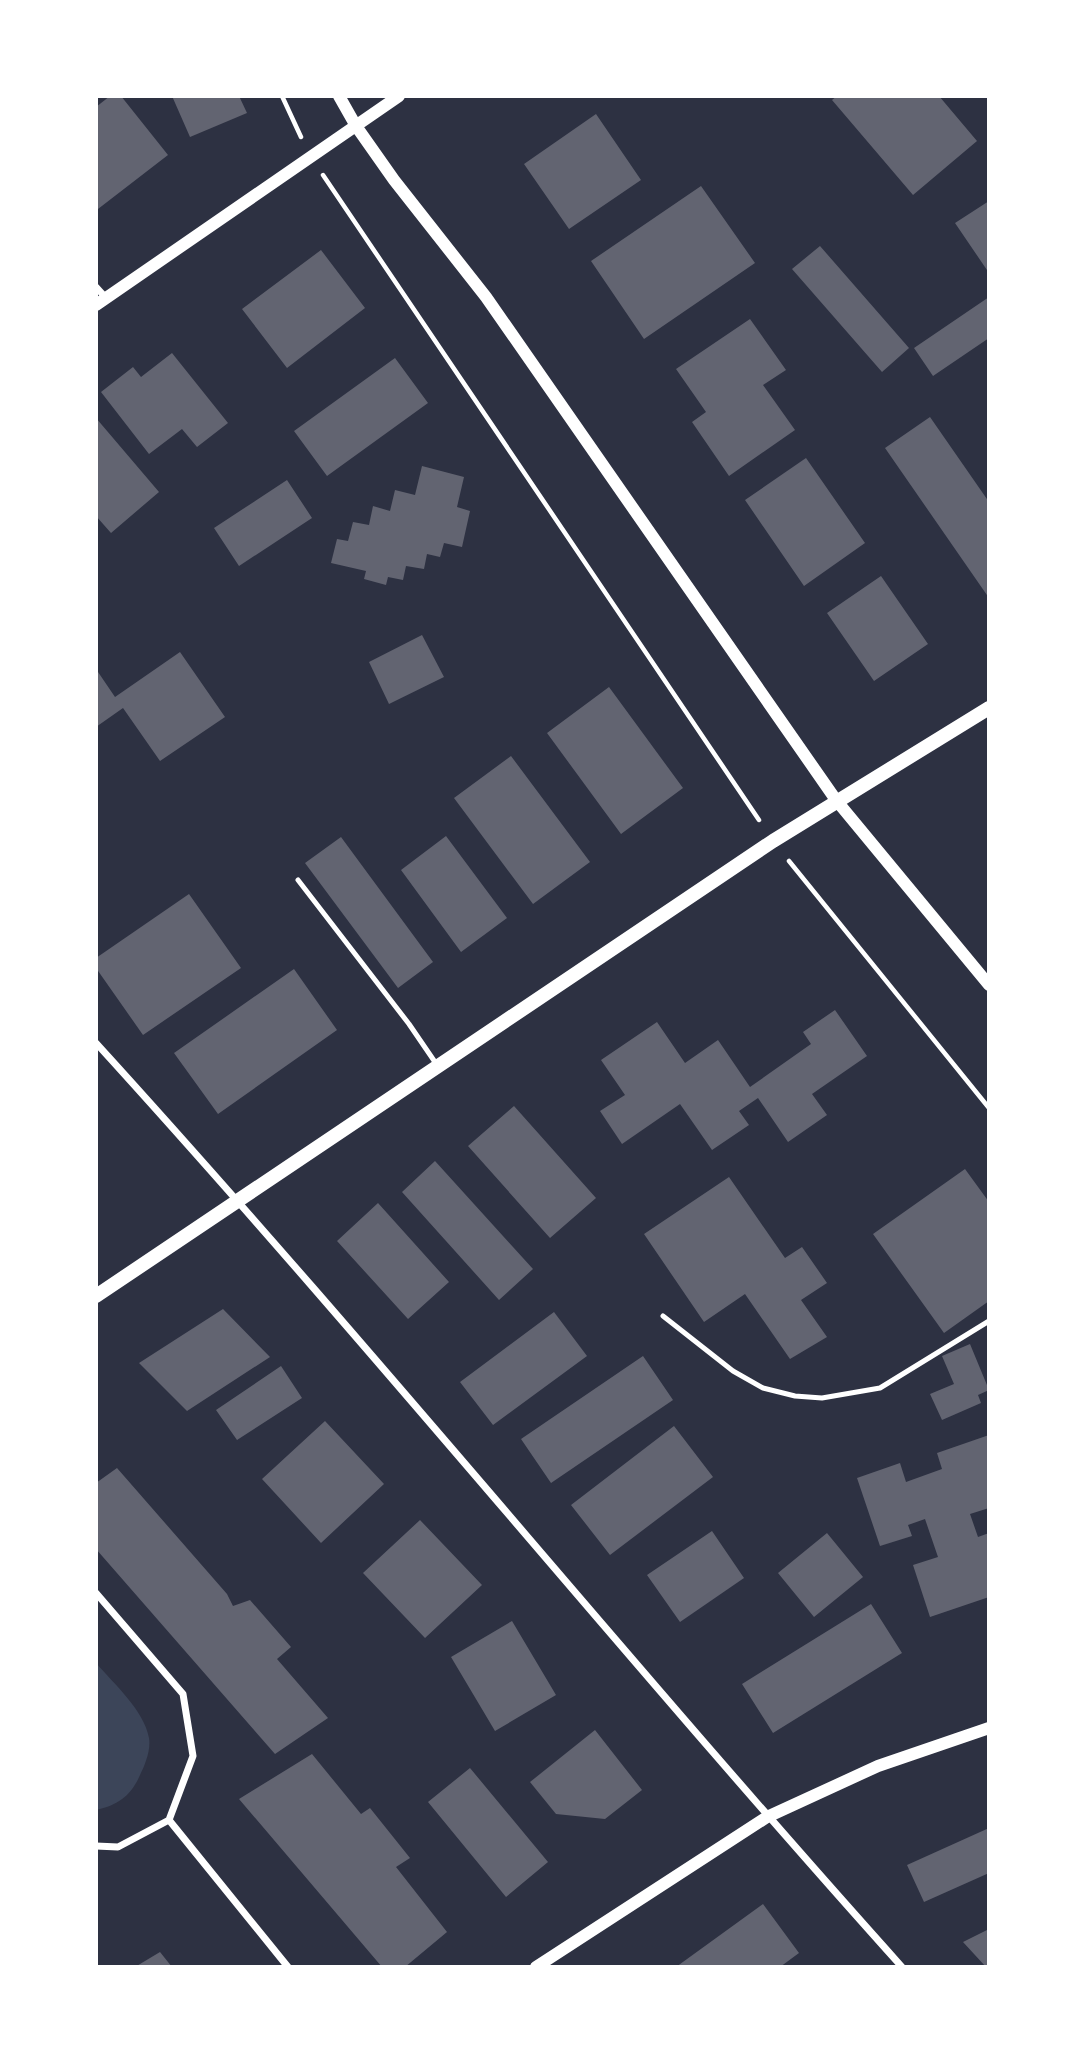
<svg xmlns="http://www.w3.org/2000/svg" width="1085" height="2063" viewBox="0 0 1085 2063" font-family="Barlow,sans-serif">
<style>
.green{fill:#3c4559}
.building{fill:#626471}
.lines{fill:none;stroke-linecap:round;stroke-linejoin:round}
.path{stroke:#fff;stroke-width:4.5}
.service{stroke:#fff;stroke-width:5}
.minor{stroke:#fff;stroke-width:7}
.tertiary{stroke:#fff;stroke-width:12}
.secondary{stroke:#fff;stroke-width:14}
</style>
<rect width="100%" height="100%" fill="#2d3142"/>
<path class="green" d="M96,1663C114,1684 144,1710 149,1738C151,1750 145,1765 140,1775C131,1796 118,1805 96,1810Z"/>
<path class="building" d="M110,96H121L168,155L98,209L96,207V107Z
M172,96H239L247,113L190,137Z
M837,96H939L977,141L913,195L832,100Z
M596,114L641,180L569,229L524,164Z
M701,186L755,263L644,339L591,261Z
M989,201V273L955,223Z
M820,246L909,348L882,372L792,269Z
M321,250L365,308L287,368L242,309Z
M989,297V338L933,376L914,348Z
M750,319L786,370L763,385L795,430L729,476L692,422L706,412L676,369Z
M172,353L228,423L197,447L182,429L149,454L101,392L133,367L141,377Z
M395,358L428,403L327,476L294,431Z
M930,417L989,502V598L885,448Z
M96,418L159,492L111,533L96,516Z
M806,458L865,543L804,586L745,500Z
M422,466L464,477L457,507L470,511L462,547L444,543L440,557L427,554L424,569L406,566L403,580L388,577L386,585L364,579L366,571L331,563L337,539L348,541L353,522L369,525L373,506L390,511L395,490L415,495Z
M287,480L312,518L239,566L214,528Z
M881,576L928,644L874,681L827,613Z
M422,635L444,677L389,704L369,662Z
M180,652L225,717L160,761L123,708L96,727V669L115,697Z
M609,687L683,788L621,834L547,733Z
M511,756L590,862L533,904L454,798Z
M446,836L507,918L461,952L401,870Z
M341,837L433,962L398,988L305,863Z
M189,894L241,968L143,1035L96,968V958Z
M294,969L337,1030L218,1114L174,1053Z
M835,1010L867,1056L812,1094L827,1115L788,1142L758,1098L739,1111L749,1125L712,1150L680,1104L622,1144L600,1111L625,1095L601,1060L657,1022L685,1063L718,1040L750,1087L811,1044L803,1032Z
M514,1106L596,1198L550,1238L468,1146Z
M435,1161L533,1269L499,1300L402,1192Z
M965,1169L989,1202V1301L944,1333L873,1234Z
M729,1177L785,1258L802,1247L827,1283L801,1300L827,1337L790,1359L745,1294L704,1322L644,1234Z
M378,1203L449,1282L408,1319L337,1241Z
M223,1309L270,1357L187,1411L139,1363Z
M554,1312L587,1356L493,1425L460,1382Z
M970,1344L989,1390L978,1395L981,1403L942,1420L930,1394L954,1384L942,1356Z
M643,1356L673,1400L551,1483L521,1439Z
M281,1366L302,1398L237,1440L216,1410Z
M325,1421L384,1484L321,1543L262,1479Z
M674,1426L713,1477L610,1555L571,1505Z
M989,1435V1508L970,1514L978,1537L989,1533V1597L930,1617L913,1565L938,1557L925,1519L908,1525L912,1536L880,1546L857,1478L900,1463L906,1482L942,1469L937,1453Z
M117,1468L227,1594L233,1606L250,1600L291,1647L277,1659L328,1718L275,1754L96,1549V1483Z
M420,1520L482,1585L425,1638L363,1573Z
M712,1531L744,1578L680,1622L647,1575Z
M827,1533L863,1577L814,1617L778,1573Z
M871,1604L902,1653L773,1733L742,1684Z
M512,1621L556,1695L495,1731L451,1657Z
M595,1730L642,1790L605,1819L556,1814L530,1782Z
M312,1754L361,1814L370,1808L410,1858L396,1867L447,1932L405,1967H382L239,1799Z
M470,1768L548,1862L506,1897L428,1802Z
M989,1828V1873L924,1902L907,1865Z
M763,1904L799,1953L780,1967H676Z
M989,1929V1967H986L963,1942Z
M160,1952L172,1967H135Z"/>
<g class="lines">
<path class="path" d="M282,96L301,137
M323,175L759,820
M789,861L989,1108"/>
<path class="service" d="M298,880L409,1024L437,1065
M663,1316L733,1371L763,1388L795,1396L822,1398L880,1388L989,1321"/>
<path class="minor" d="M96,287L106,298
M96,1043C371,1345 629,1663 902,1967
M96,1593L183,1694L193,1756L169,1820L118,1847L96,1846
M169,1820L288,1967"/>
<path class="tertiary" d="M339,96L356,126L394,180L486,297L836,800L989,985
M96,305L399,96
M536,1967L767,1817L878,1766L989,1728"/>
<path class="secondary" d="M96,1296L773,841L989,708"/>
</g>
<rect width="1085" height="2063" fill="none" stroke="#ffffff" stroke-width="196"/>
</svg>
